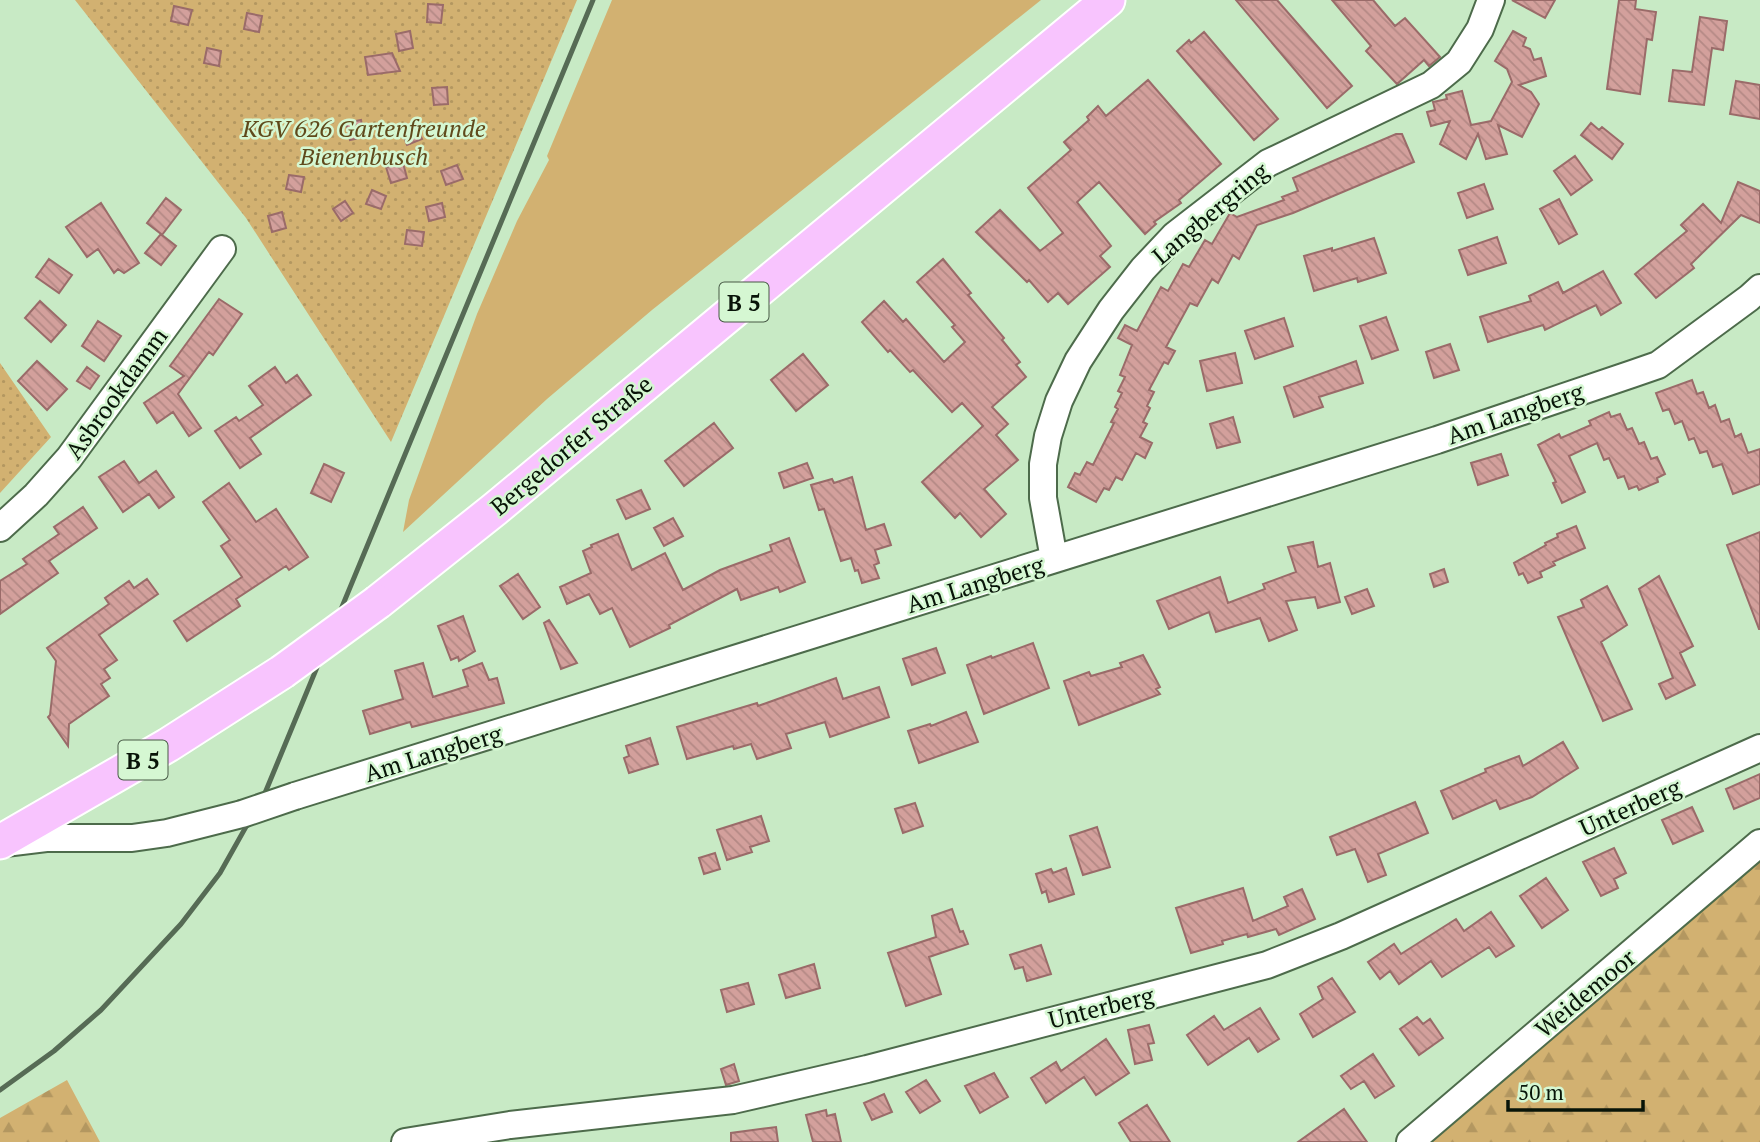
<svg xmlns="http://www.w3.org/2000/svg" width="1760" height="1142" viewBox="0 0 1760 1142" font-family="'PT Serif',serif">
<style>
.grass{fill:#d2b171}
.forest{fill:url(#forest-firs)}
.park{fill:url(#park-dots)}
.building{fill:url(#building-back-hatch);stroke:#9a6b69;stroke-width:2}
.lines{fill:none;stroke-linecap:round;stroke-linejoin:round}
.minor-casing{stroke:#4d6b4b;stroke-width:30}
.major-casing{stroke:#fff;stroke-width:37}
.minor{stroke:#fff;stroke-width:26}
.major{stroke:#f8c4fe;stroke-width:33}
.rail{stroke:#566b55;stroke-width:5}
.minor-bridge-casing{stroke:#4d6b4b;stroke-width:30;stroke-linecap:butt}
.major-bridge-casing{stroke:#fff;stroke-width:37;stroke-linecap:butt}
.minor-bridge{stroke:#fff;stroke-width:26}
.major-bridge{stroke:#f8c4fe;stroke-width:33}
.labels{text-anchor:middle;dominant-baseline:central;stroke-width:5;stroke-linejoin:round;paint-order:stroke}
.shield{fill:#d5f7d2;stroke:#465845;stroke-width:2}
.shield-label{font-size:23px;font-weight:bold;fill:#081408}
.park-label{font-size:24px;font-style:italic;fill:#5f491b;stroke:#d5f7d2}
.street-label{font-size:24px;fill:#081408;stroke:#d5f7d2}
</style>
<defs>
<pattern id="forest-firs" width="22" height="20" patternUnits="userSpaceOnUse" patternTransform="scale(1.75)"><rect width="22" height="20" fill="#d2b171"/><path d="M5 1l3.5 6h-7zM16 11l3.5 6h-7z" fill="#b39760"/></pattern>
<pattern id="park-dots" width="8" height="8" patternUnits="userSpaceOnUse" patternTransform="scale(1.75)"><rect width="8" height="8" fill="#d2b171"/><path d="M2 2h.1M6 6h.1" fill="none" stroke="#b39760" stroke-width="1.8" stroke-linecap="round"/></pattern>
<pattern id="building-back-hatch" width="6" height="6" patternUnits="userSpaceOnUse" patternTransform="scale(1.75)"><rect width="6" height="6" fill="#d3a09c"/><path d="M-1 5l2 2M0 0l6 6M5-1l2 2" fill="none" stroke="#b48985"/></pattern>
</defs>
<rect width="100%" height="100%" fill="#c8eac5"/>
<path class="grass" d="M612,0H1041L652,310L547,399L403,532L409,500L477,314L517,221L549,160L547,156Z"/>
<path class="forest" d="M1760,859V1142H1432Z
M67,1080L100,1142H0V1118Z"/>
<path class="park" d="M75,0H577L391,442L246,218Z
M0,363L51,437L0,493Z"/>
<path class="building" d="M1236,0H1277L1352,86L1327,108Z
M1332,0H1373L1395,26L1405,18L1440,57L1429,66L1424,60L1397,84L1366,51L1371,46Z
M1512,0H1555L1545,18Z
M1619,0H1636L1635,9L1656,12L1652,40L1647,39L1640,94L1607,89Z
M428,4L443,5L441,23L427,22Z
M174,6L192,10L188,25L171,21Z
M247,13L262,16L259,32L244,29Z
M1700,17L1727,21L1723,50L1712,48L1704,105L1669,101L1673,70L1692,72Z
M410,31L413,48L399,51L396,34Z
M1513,31L1526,38L1523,46L1530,49L1534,60L1541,58L1546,76L1519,85L1531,92L1539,104L1522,137L1498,125L1507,154L1486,159L1478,134L1466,159L1440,144L1450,121L1431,126L1427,112L1435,110L1433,102L1447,99L1446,95L1462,91L1471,125L1491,121L1512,82L1507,69L1495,61Z
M1204,32L1278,119L1254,140L1177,51L1189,40L1191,43Z
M207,48L221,51L219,66L204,63Z
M392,53L400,71L368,75L365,57Z
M1148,80L1221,164L1179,200L1181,203L1154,222L1156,224L1145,234L1099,182L1077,202L1111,246L1100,256L1110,267L1068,304L1058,293L1048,302L1029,280L1027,282L976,232L1000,210L1040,251L1063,233L1028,188L1071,150L1064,142L1089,120L1087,117L1098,106L1106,116Z
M1736,81L1760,85V119L1730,114Z
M447,87L448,104L434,105L432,88Z
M361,120L364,137L350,140L346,123Z
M1591,123L1599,130L1602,127L1623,144L1612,159L1581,135Z
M416,126L422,139L407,145L402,132Z
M1396,134H1402L1414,162L1293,213L1257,225L1239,259L1233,255L1218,283L1212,279L1197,306L1190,303L1166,347L1175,351L1168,364L1164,362L1149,390L1154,392L1147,406L1150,408L1143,422L1147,424L1140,437L1152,443L1145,458L1136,453L1122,480L1116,477L1109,490L1104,488L1096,502L1068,487L1075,473L1080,475L1087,462L1093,465L1114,423L1111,422L1118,409L1115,407L1122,393L1118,391L1125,377L1120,375L1132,345L1118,338L1125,325L1137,331L1161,287L1168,291L1183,264L1189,267L1205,240L1212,244L1230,213L1237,217L1284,200L1282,197L1298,191L1293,178Z
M1575,156L1592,180L1571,195L1554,171Z
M403,163L407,178L391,183L386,167Z
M457,165L463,179L446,185L441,171Z
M289,175L304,177L301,192L286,189Z
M1738,182L1760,191V223L1741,215L1691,264L1694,268L1656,298L1635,274L1687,231L1681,225L1703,204L1721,223Z
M1484,184L1493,209L1467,218L1458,193Z
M372,190L386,196L381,209L366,204Z
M166,198L181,210L162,235L176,246L161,265L145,253L161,234L147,223Z
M1559,199L1577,234L1559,244L1540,209Z
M345,201L353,213L341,221L333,209Z
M101,203L139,263L124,273L118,269L114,273L98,249L87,257L66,227Z
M442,203L445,217L429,221L426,207Z
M282,212L286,228L272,232L268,216Z
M407,230L424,232L422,246L405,244Z
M1497,237L1506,263L1468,275L1459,250Z
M1374,238L1386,273L1358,282L1357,278L1314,291L1304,256L1332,248V251Z
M49,259L72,275L59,293L36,277Z
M943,259L971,293L968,295L1004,338L1002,340L1020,362L1016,365L1026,377L992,407L1008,424L996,435L1018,460L984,489L1006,514L981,537L960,513L955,518L922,482L983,426L962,403L952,412L913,370L910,372L890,350L888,352L862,322L884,301L903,322L906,319L944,362L965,342L952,327L955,325L917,282Z
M1603,271L1621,303L1601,315L1596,305L1545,330L1543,325L1488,342L1480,317L1531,301L1529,296L1558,282L1563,293Z
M219,299L242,314L213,355L209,352L178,394L201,428L189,436L173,412L157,423L144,403L184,376L170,366Z
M40,301L66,325L51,342L25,318Z
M1386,317L1398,350L1372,359L1360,326Z
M1284,318L1293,346L1255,359L1245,331Z
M98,321L121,336L104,361L82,346Z
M1450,344L1459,370L1434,378L1426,352Z
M1235,353L1242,383L1207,391L1200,361Z
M803,354L828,385L796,411L771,380Z
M37,361L67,389L47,410L18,381Z
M1356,361L1363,383L1319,397L1323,407L1294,417L1284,387Z
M87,367L99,376L90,389L77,381Z
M275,367L286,383L297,375L311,395L250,438L261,454L240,468L215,431L236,417L239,421L263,405L249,386Z
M1692,380L1697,394L1703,392L1709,408L1715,405L1721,422L1729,419L1735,437L1741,434L1748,453L1760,449V484L1733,494L1722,464L1713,467L1707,451L1700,453L1694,438L1689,440L1682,421L1675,424L1669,409L1663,411L1656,393Z
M1609,412L1611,417L1620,414L1627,430L1632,428L1639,444L1644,442L1651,459L1657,457L1665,474L1657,478L1658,482L1639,490L1637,486L1629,489L1624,476L1618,478L1609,458L1604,460L1597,443L1569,456L1585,492L1562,503L1553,483L1556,482L1538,445L1559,434L1561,438L1591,425L1589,421Z
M1233,417L1240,442L1217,448L1210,424Z
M714,423L733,448L684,486L665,461Z
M1501,454L1508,475L1478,485L1471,463Z
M124,461L139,483L156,471L174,497L159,508L149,494L123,512L99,477Z
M807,463L813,478L784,488L779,473Z
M324,464L344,473L331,502L311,493Z
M852,477L866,530L884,524L891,545L875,550L879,563L874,565L879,578L862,583L858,570L855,571L851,558L841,561L824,509L819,510L811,485L832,479L834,483Z
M229,483L256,522L276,509L308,557L289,570L286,566L236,599L240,606L187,641L174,621L242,577L221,546L230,540L203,502Z
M641,490L650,509L626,519L617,500Z
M83,507L97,528L49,561L58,573L0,614V581L27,564L23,559L59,534L54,527Z
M673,518L683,536L664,546L654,528Z
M1576,526L1585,548L1553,562L1555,565L1540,572L1542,577L1528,583L1523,573L1519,575L1514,563L1546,545L1545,543L1558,537L1557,534Z
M1760,532V629H1759L1727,545Z
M618,534L632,570L665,553L683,590L720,570L772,551L770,545L789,538L805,582L780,592L778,587L741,600L737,589L669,625L670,628L630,647L612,608L600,614L589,594L567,604L560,587L591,573L583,551L592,547L591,545Z
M1313,542L1318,567L1330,563L1340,602L1318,608L1315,597L1286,601L1297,630L1269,641L1260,618L1216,632L1209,612L1169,629L1157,601L1220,577L1228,603L1265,589L1263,584L1296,572L1288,547Z
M1444,569L1448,582L1434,587L1430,574Z
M518,574L540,607L523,619L500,586Z
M1659,576L1693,646L1680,653L1695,685L1666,699L1659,684L1673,678L1639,589Z
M147,579L158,594L99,635L117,660L104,669L110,678L101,684L109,696L69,724L68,746L48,717L50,715L56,661L47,648L109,604L105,598L129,581L134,588Z
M1607,586L1627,625L1601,642L1632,709L1603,721L1558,617L1584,607L1581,600Z
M1367,589L1374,606L1352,614L1345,597Z
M463,616L475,651L459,661L458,657L451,660L438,626Z
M549,620L577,663L561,669L544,623Z
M1033,643L1049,688L984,714L967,665L991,656L992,658Z
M936,648L945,673L912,685L903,659Z
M1143,655L1160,687L1156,689L1160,694L1079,725L1064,681L1089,672L1091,676L1122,667L1120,663Z
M423,663L433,697L468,686L463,670L482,663L489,680L497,678L504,703L412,727L410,722L370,734L363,711L403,699L395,671Z
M836,678L843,699L879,687L889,717L830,737L825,722L786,734L791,748L757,759L751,744L734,749L733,746L687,759L677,727L757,703L758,706Z
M966,712L978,742L919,763L908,731L930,724L931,726Z
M650,738L658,764L629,773L624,758L629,756L626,746Z
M1563,742L1578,768L1532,797L1500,809L1496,800L1453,819L1441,791L1486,772L1485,769L1519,756L1523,766Z
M1760,774V798L1734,809L1726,789Z
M1415,802L1428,833L1378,854L1386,875L1368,882L1355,849L1337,855L1330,837Z
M915,803L923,826L903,833L895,809Z
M1692,807L1703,831L1673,844L1662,820Z
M761,816L769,841L750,847L752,852L727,860L717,830Z
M1097,827L1110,867L1083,875L1070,836Z
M1614,848L1626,873L1614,879L1618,888L1601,896L1583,862Z
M715,853L720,869L704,874L699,858Z
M1066,868L1074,894L1049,902L1046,891L1042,893L1036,874L1051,869L1053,873Z
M1546,878L1568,910L1542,928L1520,896Z
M1243,888L1253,921L1288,906L1284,897L1302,889L1315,919L1279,935L1276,929L1248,937L1247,934L1222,941L1223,944L1191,953L1176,908Z
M952,909L960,932L963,931L968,944L929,957L941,994L906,1006L888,953L936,937L932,916Z
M1491,912L1514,946L1496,957L1489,947L1442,977L1431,961L1399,984L1390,971L1380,979L1368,962L1394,944L1401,954L1456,919L1464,931Z
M1041,945L1051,974L1027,981L1023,967L1015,969L1010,955Z
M814,964L820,988L786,998L779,975Z
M1332,978L1355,1012L1313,1037L1300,1014L1323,999L1318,987Z
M748,983L754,1004L727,1012L721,990Z
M1260,1008L1279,1039L1258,1052L1249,1038L1208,1065L1187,1035L1214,1016L1224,1030Z
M1417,1017L1423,1024L1430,1019L1443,1038L1419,1055L1400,1029Z
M1149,1025L1154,1043L1148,1044L1152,1060L1135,1064L1128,1030Z
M1106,1039L1129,1073L1096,1095L1084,1077L1046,1103L1031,1078L1056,1062L1061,1071Z
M1373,1054L1394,1086L1375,1098L1364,1081L1351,1089L1341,1076Z
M734,1064L739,1081L726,1085L721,1069Z
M994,1073L1008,1097L980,1113L965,1086Z
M926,1080L940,1101L920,1113L906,1092Z
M884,1094L892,1112L872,1120L864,1103Z
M1147,1105L1170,1142H1131L1119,1123Z
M1344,1109L1367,1142H1298Z
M826,1110L827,1116L835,1114L841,1142H813L806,1115Z
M776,1127L778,1142H731V1133Z"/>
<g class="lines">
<g class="minor-casing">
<path id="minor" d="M0,528L36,495L69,458L222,249
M1054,559L1043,498V464L1048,436L1059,401L1078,361L1111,310L1143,269L1175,235L1268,163L1431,85L1459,62L1480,29L1491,0
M295,796L1437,440L1632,374L1658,365L1749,298L1760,288
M5,843L46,838H132L167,833L242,814
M405,1142L510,1125L733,1100L867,1069L1267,965L1341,936L1760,748
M1410,1142L1760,843"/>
</g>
<g class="major-casing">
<path id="major" d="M378,602L495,509L1108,0
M0,842L168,745L282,672"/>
</g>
<use href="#minor" class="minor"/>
<use href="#major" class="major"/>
<path class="rail" d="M0,1090L54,1051L101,1010L181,924L220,873L265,793L593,0"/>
<g class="minor-bridge-casing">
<path id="minor-bridge" d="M242,814L295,796"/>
</g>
<g class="major-bridge-casing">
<path id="major-bridge" d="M282,672L378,602"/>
</g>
<use href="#minor-bridge" class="minor-bridge"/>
<use href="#major-bridge" class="major-bridge"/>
</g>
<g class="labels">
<g class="shield">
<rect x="719.5" y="282.5" width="49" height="39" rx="5"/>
<rect x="118.5" y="740.5" width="49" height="39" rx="5"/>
</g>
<g class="shield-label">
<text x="744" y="302">B 5</text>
<text x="143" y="760">B 5</text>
</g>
<g class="park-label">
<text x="364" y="128">KGV 626 Gartenfreunde<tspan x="364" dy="28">Bienenbusch</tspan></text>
</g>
<g class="street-label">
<text transform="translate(1210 213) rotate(-40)">Langbergring</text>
<text transform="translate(116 393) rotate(-54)">Asbrookdamm</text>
<text transform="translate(1515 413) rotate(-19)">Am Langberg</text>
<text transform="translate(571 445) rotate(-40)">Bergedorfer Straße</text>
<text transform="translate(975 584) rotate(-17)">Am Langberg</text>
<text transform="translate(433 753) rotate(-17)">Am Langberg</text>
<text transform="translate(1630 807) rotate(-24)">Unterberg</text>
<text transform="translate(1585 993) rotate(-40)">Weidemoor</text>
<text transform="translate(1101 1007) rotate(-14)">Unterberg</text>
</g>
</g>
<path d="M1508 1100v10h135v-10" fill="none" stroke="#081408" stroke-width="3.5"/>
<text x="1518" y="1100" font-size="21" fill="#081408" stroke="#d5f7d2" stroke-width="5" paint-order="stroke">50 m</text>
</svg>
